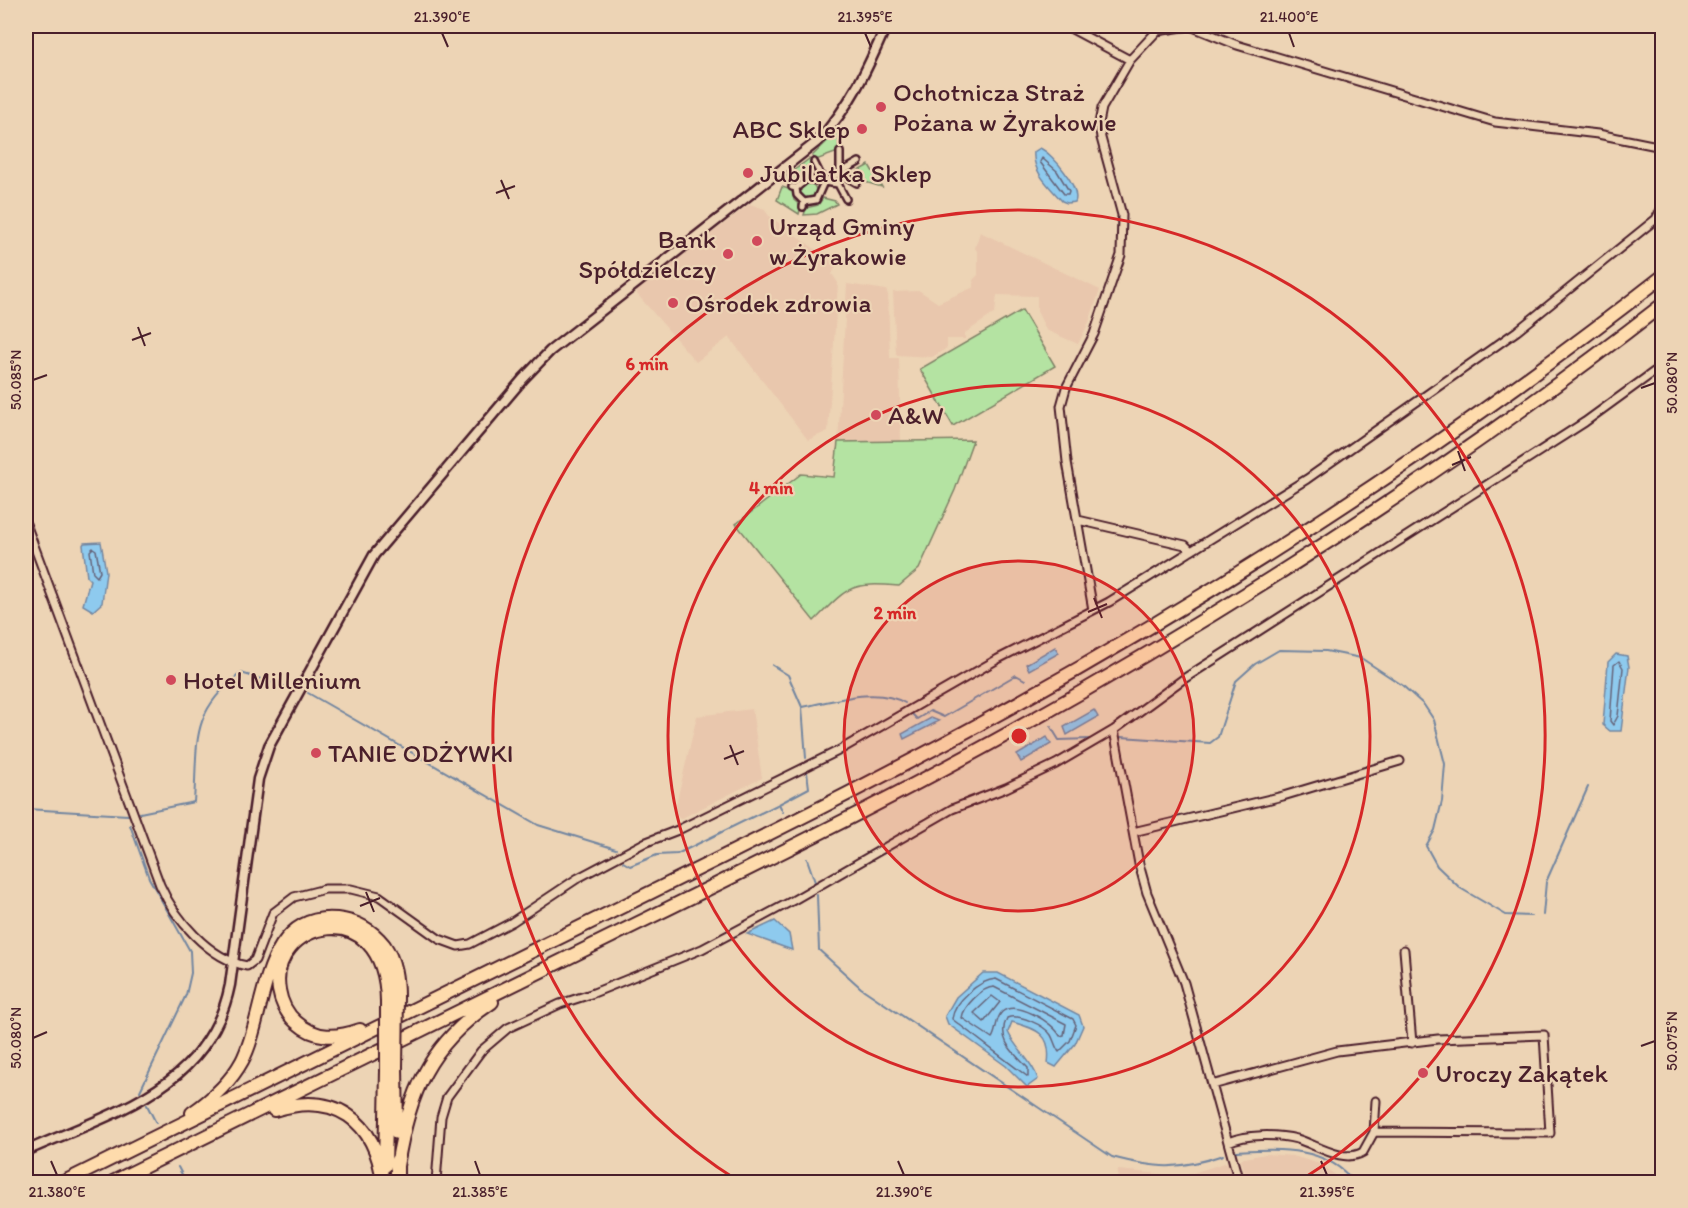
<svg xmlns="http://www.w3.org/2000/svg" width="1688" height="1208" viewBox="0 0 1688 1208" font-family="Itim,sans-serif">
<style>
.built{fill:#e9c7ad}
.green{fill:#b4e3a2;stroke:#7f8166;stroke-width:1.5}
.water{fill:#8ecaee;stroke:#7386a0;stroke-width:1.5}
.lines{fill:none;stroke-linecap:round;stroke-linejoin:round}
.shore{stroke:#656379;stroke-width:1.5}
.stream{stroke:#7386a0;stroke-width:2}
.pedestrian-casing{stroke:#4a1f2b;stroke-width:10}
.minor-casing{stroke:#4a1f2b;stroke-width:11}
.tertiary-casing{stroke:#4a1f2b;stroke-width:13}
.motorway-casing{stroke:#4a1f2b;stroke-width:16}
.pedestrian{stroke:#edd4b5;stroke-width:5}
.minor{stroke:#edd4b5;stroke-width:7}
.tertiary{stroke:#edd4b5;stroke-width:8}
.motorway{stroke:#fedbac;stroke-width:12}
.motorway-bridge-casing{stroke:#4a1f2b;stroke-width:16;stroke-linecap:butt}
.motorway-bridge{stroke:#fedbac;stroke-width:12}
.ticks{fill:none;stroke:#4a1f2b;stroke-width:2}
.ring{fill:none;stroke:#d62828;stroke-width:3}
.poi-dot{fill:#d1495b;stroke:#edd4b5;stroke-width:2}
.labels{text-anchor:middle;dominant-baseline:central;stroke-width:4.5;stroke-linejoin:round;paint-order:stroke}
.poi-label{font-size:26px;fill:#4a1f2b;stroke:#edd4b5;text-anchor:start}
.centre{fill:#d62828;stroke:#edd4b5;stroke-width:3}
.ring-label{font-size:18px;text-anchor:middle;font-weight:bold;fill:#d62828;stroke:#edd4b5;stroke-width:4.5;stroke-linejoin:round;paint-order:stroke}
.neatline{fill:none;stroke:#4a1f2b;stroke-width:2}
.ticks-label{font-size:15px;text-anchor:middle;fill:#4a1f2b}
</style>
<rect width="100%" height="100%" fill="#edd4b5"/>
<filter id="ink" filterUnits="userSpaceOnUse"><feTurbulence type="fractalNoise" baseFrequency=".0167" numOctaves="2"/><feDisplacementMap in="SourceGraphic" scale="12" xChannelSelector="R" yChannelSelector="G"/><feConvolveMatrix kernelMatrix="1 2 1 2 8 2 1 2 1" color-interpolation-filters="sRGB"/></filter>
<g filter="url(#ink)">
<path class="built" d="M750,204L765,209L768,215L837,265L832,274L838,283L828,431L808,440L729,337L696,362L637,294V290Z
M980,232L1100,290L1089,322L1078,344L1046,330L1037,311V296L997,295L995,313L965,333V339H947V348L932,357L896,355L893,292L920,291L938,303L974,287L973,280L978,275V253L975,248Z
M847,284L886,290L888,295L890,358H899L901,442H838Z
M752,709L762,778L680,819L674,813L697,716Z
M1265,1154L1293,1156L1320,1164L1345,1182H1246L1240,1159Z
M1228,1162L1234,1182H1117L1118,1170L1183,1176Z"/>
<path class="green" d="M840,129L838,152L816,160L812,156Z
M809,159L813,163L809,174L800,176L793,184L780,181Z
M869,165L882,187L858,180V171Z
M800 191a8 8 0 1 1 16 0a8 8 0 1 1-16 0Z
M782,187L792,190L794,200L801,206L799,214L777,200Z
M823,198L835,201L837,204L817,214L804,215L806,208L818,205Z
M1022,310L1055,366L953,426L920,369Z
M973,440L955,490L919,569L899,586C849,582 848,587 814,621L736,524L801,474L834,477L838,442Z"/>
<path class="water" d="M1040,148C1053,154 1081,188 1075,202L1067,203L1062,201C1050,187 1032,172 1034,152Z
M101,542L106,572L102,603L93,611L83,605L90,580L87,577L83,545L84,543Z
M1055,647L1059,653L1029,670L1026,664Z
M1616,654L1627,656L1629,667L1621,731H1610L1603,725L1608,662Z
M1094,710L1098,717L1067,735L1064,727Z
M931,718L939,721L904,739L902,734Z
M1047,737L1051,744L1021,762L1017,755Z
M775,921L789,934L792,950L747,934Z
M983,973H998L1079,1015L1083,1026L1075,1044L1056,1067L1048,1063C1052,1034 1037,1029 1012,1022L1008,1032C1016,1050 1032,1060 1038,1079L1027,1087L1006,1066L948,1024L945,1016L956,997Z"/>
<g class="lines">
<path class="shore" d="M1042,158L1057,171L1069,191L1068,194H1064L1040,162Z
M93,548L96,550L100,572L97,577L93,573L90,551Z
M1619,661L1623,668L1618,716L1613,725L1610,721L1614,665Z
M996,979L1073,1019L1076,1025L1070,1041L1059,1052C1055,1047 1054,1040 1051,1035C1044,1025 1018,1013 1007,1018C996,1040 1014,1053 1028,1068V1077L952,1019C954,1002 979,980 996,979Z
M994,987L1066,1024L1064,1035L1060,1036C1053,1022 1016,1000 1002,1012C995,1019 997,1031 992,1038L962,1018C963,1007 982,987 994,987Z
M992,996L1000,1002L984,1022L974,1013Z"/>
<path class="stream" d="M772,665L788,675L802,707L806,758
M308,693L538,825L616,849
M803,707C834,701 876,686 905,703
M911,713L917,719L930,711L944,717L1016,675L1025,680
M1051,727L1059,740L1089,739
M1121,737L1210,743L1218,737L1236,681L1255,664L1279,650L1326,651L1361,658L1402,685L1424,705L1434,720L1445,764L1442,801L1435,830L1426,846L1437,866L1460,888L1506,915L1531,916
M26,809L128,815
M783,812L779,804L809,788L807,772
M140,813L194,802C198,742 189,713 241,673L293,689
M130,825L149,878L190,951L191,973L186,995L140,1091
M807,859L815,882
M623,862L630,866L657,855L677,854L779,804
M817,895L819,950L861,988L1112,1157C1157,1169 1179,1170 1223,1155
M1543,915L1546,882L1588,787
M147,1105L156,1123
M1235,1151C1277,1149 1325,1145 1354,1182
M178,1167L186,1182"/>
<g class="pedestrian-casing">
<path id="pedestrian" d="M840,152V173L857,183
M814,162L824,182L838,184L846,199
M792,187L796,188L797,195L804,202L803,207
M796,188L807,179L824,182
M804,202L816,200L824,182L859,162"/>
</g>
<g class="minor-casing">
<path id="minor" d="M1066,26L1130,60
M1078,520L1185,545L1191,551
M26,524L160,885C175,919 209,959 247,966L255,960L273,913L294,897L325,889H351L379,896L439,939L458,946L470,944L512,922L578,878L644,843L678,830L838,751L998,659L1109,602L1307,479L1517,331L1656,219L1662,208
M1093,610L1067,462L1061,406L1066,388L1094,334L1121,255L1122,215L1101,138L1099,123L1102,108L1130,60L1157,31L1190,26L1237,45L1495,122L1598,134L1662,147
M1114,730L1139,864L1147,893L1184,983L1239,1182
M1133,832L1283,796L1400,761
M1404,950L1412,1043
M1212,1085L1337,1051L1438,1039L1544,1035L1550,1133L1374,1132L1363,1152C1343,1164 1317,1145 1297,1139C1277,1134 1246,1134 1228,1142
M1374,1132L1376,1101
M436,1182L441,1117L447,1097L481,1051L508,1028L560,1004L591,994L702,949L792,901L952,809L1006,788L1056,764L1114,730L1182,680L1585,422L1662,366"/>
</g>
<g class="tertiary-casing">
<path id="tertiary" d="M26,1151C111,1113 209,1089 230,985L258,779L269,746L374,555L523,379L550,351L818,141C850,107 868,68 886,26"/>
</g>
<g class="motorway-casing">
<path id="motorway" d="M360,1030C337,1038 316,1040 296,1022C287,1014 281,1002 279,990C267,922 385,890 387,1001
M396,1066L397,1133
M274,1110C335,1091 375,1120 383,1182
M192,1113C212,1099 230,1083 242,1061C267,1015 260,912 337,919C356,921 372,930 384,945C395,961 397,979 397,997
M385,1166L387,1071
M397,1166C409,1093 428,1045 492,1002
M64,1182C241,1095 418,1008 595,920C730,853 866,787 998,714C1230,586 1454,440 1662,277
M113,1182C280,1101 446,1018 612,936C746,870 880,805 1011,732C1237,606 1458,464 1662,305
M397,1182V1160"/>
</g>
<use href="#pedestrian" class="pedestrian"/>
<use href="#minor" class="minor"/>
<use href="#tertiary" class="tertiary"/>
<use href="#motorway" class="motorway"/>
<g class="motorway-bridge-casing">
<path id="motorway-bridge" d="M396,1066L397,997
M387,1071V1001"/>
</g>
<use href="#motorway-bridge" class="motorway-bridge"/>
</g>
</g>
<path class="ticks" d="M442,33L448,47M865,33L871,47M1289,33L1294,47M501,180L509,199M496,193L515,186M138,327L145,346M132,340L151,333M33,380L47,375M1641,388L1655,383M1458,451L1465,471M1452,465L1471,457M1094,598L1102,618M1088,612L1107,604M730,745L738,765M724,759L744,751M366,892L374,912M360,906L380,898M33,1038L47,1032M1641,1046L1655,1041M51,1161L57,1175M475,1161L480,1175M898,1161L904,1175M1321,1161L1327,1175"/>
<circle cx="1019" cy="736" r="175" fill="#d62828" fill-opacity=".12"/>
<g class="ring">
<circle cx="1019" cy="736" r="175"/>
<circle cx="1019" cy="736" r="351"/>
<path d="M740 1182A526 526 0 1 1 1298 1182"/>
</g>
<g class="poi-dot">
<circle cx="881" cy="107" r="6"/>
<circle cx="862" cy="129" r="6"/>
<circle cx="748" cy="173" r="6"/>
<circle cx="757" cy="241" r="6"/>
<circle cx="728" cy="254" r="6"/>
<circle cx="673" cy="303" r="6"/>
<circle cx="876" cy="415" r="6"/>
<circle cx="171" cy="680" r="6"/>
<circle cx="316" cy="753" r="6"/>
<circle cx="1423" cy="1073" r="6"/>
</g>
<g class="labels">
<g class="poi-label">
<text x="893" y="92">Ochotnicza Straż<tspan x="893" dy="30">Pożana w Żyrakowie</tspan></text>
<text x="850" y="129" text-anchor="end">ABC Sklep</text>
<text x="760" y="173">Jubilatka Sklep</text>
<text x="769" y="226">Urząd Gminy<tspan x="769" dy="30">w Żyrakowie</tspan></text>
<text x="716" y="239" text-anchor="end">Bank<tspan x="716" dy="30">Spółdzielczy</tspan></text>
<text x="685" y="303">Ośrodek zdrowia</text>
<text x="888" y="415">A&amp;W</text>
<text x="183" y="680">Hotel Millenium</text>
<text x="328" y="753">TANIE ODŻYWKI</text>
<text x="1435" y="1073">Uroczy Zakątek</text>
</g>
</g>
<circle cx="1019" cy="736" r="9" class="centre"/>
<g class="ring-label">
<text x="647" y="370">6 min</text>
<text x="771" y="494">4 min</text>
<text x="895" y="619">2 min</text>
</g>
<rect width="1688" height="1208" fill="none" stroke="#edd4b5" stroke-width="66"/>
<rect x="33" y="33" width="1622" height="1142" class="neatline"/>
<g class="ticks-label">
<text x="442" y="22">21.390°E</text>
<text x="865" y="22">21.395°E</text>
<text x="1289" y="22">21.400°E</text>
<text transform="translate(16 380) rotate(-90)" y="5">50.085°N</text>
<text transform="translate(1672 383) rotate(-90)" y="5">50.080°N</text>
<text transform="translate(16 1038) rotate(-90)" y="5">50.080°N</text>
<text transform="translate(1672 1041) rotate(-90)" y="5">50.075°N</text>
<text x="57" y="1197">21.380°E</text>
<text x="480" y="1197">21.385°E</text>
<text x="904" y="1197">21.390°E</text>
<text x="1327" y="1197">21.395°E</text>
</g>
</svg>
